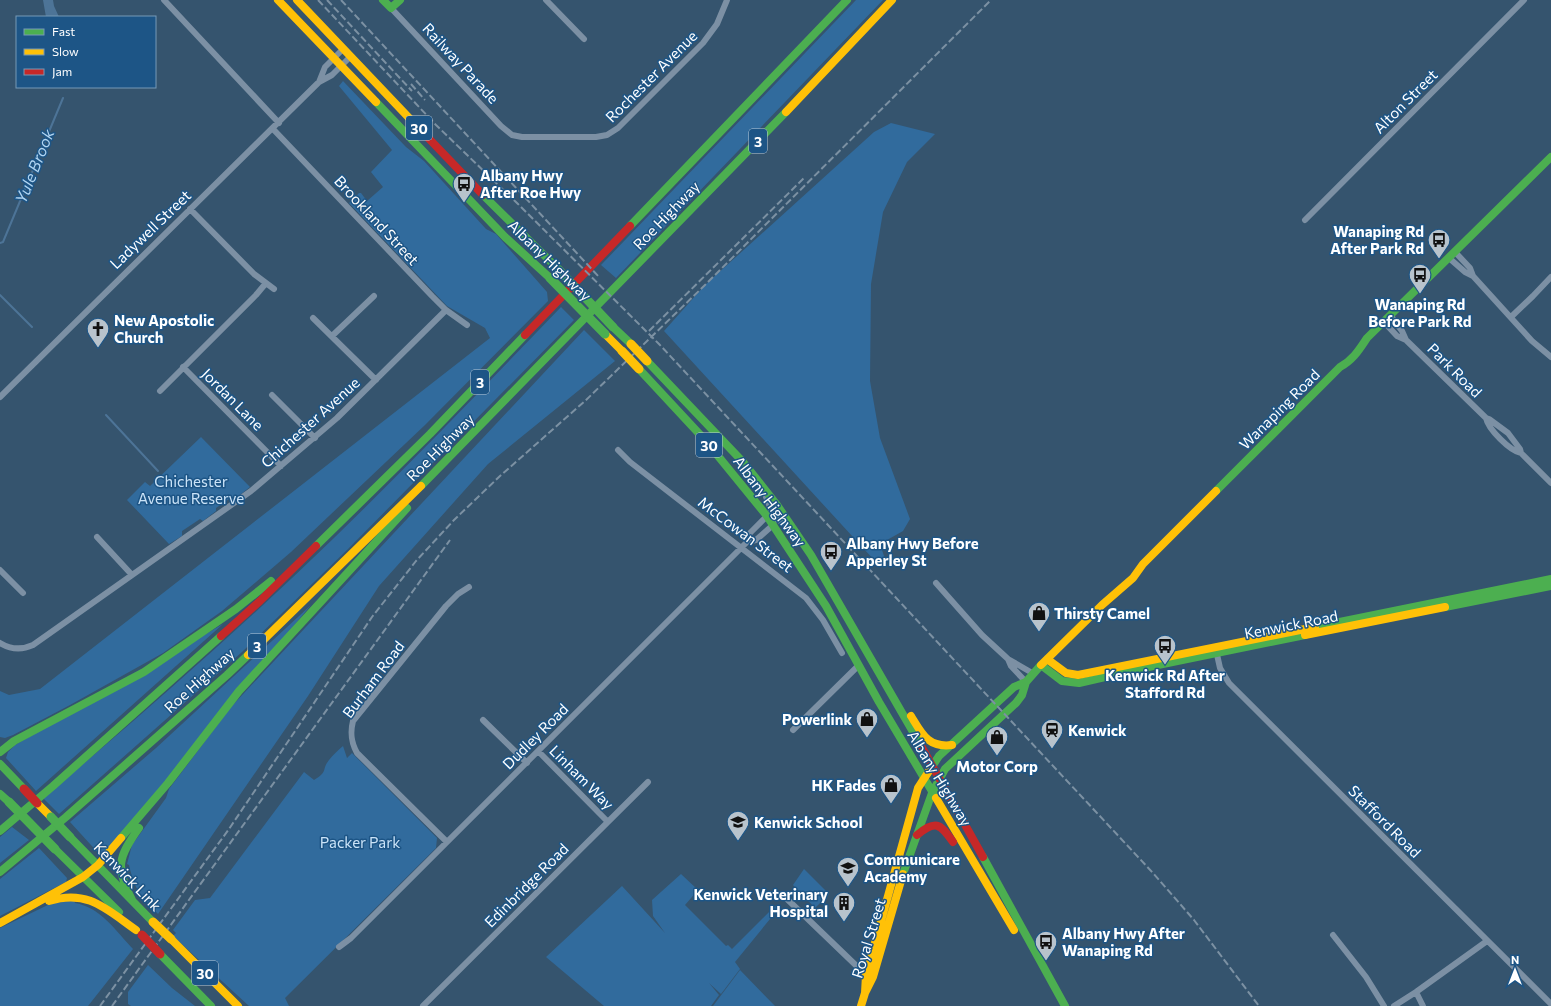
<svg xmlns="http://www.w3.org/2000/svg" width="1551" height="1006" viewBox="0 0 1551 1006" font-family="Commissioner,sans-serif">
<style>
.green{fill:#316b9d}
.water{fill:#4d7497}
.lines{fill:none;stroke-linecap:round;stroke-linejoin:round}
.stream{stroke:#4d7497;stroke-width:2}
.street{stroke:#7c90a4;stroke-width:6}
.fast{stroke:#4caf50;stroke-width:8}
.slow{stroke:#ffc107;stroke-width:8}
.jam{stroke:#c62828;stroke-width:8}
.rail{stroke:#7c91a3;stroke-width:2;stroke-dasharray:7 3;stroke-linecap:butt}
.fast-bridge{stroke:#4caf50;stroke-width:9}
.slow-bridge{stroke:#ffc107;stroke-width:9}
.jam-bridge{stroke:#c62828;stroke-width:9}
.labels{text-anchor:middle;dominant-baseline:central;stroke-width:3;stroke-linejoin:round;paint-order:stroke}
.shield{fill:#1d5586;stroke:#bbccdb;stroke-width:1}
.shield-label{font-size:14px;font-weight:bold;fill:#fff}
.street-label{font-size:15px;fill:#fff;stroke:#1d5586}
.poi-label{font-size:15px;font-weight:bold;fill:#fff;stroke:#1d5586;text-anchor:start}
.park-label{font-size:15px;fill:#cae3f8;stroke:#1d5586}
.water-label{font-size:16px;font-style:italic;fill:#b1d5f2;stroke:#1d5586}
</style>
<rect width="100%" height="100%" fill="#35546e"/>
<path class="green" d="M856,0H883L616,278L601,265Z
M343,81L406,147L424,161L486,229L496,234L547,292L548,301L425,425L291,552L222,611L163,653L70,705L13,735L5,738L0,737V691L9,695L40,689L490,338L485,328L447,306L349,203L359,193H361L367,201L383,187L371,172L392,150L339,86Z
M891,123L935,134L907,162L883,212L871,284L870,381L880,438L910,519L903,531L880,544L885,559L875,561L664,331L705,285L874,132Z
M561,307L574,320L348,549L242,652L59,814L43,798C143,714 241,628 335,537C412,462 487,384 561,307Z
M584,330L615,361L488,464L379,586L308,696L158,914C140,895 135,891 129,865L127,864L132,845L166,798L169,789L231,707Z
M201,437L250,487L236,498L232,497L216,508V511L203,521L200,519L182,531V536L169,544L127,500L145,482L150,486Z
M311,605L129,826L101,856L70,822L156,748Z
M223,624L36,791L6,758L8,752L15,745Z
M343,746L347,758L352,753L437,838L436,848L285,998L289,1006H249L173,936L176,933L173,930L195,900L210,898L304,772L314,780C329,771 321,770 329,760C333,755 338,750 343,746Z
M12,827L29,840L0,863V837Z
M39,848L67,878L66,882L0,916V879Z
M804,869L829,894L815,908L793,885Z
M681,874L698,890L685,905L726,946L728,945L732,949L775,906L779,908L735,962L740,969L721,994L709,983L719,995L711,1006H604L546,957L622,886L665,933L653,916L652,900Z
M74,900L75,903C100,907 116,931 133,949L88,1006H0V928L50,904Z
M148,965L172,988L195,1006H131L128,1004V992Z
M740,970L775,1006H713Z"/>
<path class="water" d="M43,0H53L54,6L59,17H46Z"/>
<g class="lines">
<path class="stream" d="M0,243L3,242L63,98
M0,295L32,327
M106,415L158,471"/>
<path class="street" d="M164,0L279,123
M546,0L584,39
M391,8L501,126L512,135L522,137H596L607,135L618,128L703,43L717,24L727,0
M319,82L325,67L343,49
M273,129L432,296L446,310L467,325
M190,209L254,274L274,289
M1305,220L1524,0
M1455,252L1470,268L1473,276L1532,341L1551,357
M1449,258L1465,272L1473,276
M1391,316L1402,331L1406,340
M1511,317L1533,296L1551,277
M313,318L376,380
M1384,322L1397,336L1406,340L1486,418C1488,429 1510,451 1521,453
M332,336L374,296
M183,367L281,466
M160,391L256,295L266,283
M272,395L315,438
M0,397L319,82L332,75L351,56
M1486,418L1489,419L1508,433L1520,449L1521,453L1551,483
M618,450L630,462L806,598L823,620L842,653
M97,537L132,575
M747,542L749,534L767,516L774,517L788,526
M0,570L23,593
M936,583L982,635L1008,659L1034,674
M0,643C10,649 22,650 33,645L251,491L337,418L446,310
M1216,650L1220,668L1229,683L1551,1004
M1008,659L1011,666L1026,682
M483,720L527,763
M793,730L859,665
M538,751L607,821
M447,842L357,753C351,742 350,733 353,721L446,606L458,594L469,587
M787,899L866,975
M1333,935L1366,977L1384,1006
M339,947L351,938L747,542L756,540L773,525L774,517L766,497
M1416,992L1423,1006
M423,1006L648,782
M1394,1006L1416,992L1487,941"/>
<path class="fast" d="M383,0L391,8L400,0
M376,102L505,237L550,278
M483,195L558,269
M630,226L847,0
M613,327L631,344
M647,361L743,462L777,505L811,555L920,744
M639,369L705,440L767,516L826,606L879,702L936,798
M421,486L786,112
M1216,491L1340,367C1353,360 1359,350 1367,338L1551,157
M316,546L430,434L525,335
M1445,607L1551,586
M1315,627L1551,579
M1041,665L1062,681L1079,683L1153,666L1305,635
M0,752L14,741L144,672L236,609L271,581
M0,764L24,789
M929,771L939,756L1014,687L1026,682
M0,794L9,802
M0,831L53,786L221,636
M70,837L153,922
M121,838L168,783L239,691L407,508
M55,849L119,912
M983,857L1065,1006
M0,872L66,817L227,675L248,655
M903,874L932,793L945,769L1016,703L1022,695L1026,682L1041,665
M132,900C115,868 118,857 139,828
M160,954L211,1006"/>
<path class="slow" d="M278,0L376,102
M297,0L412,121
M786,112L892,0
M605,334L622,351
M1305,635L1445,607
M248,655L421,486
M1047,659L1066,673L1078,675L1315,627
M1041,665L1102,605L1133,578L1143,564L1216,491
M911,716C922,734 928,748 952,745
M936,798L1014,930
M37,803L51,817
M49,901C88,889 106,909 136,930
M0,923L83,877L98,865L121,838
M171,939L238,1006
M865,993L873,977L903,874
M861,1006L865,993L866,975L918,788L929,771"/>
<path class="jam" d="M412,121L483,195
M525,335L630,226
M221,636L260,601L316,546
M920,744L983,857
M917,835C935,820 940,823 953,842"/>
<path class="rail" d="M318,0L436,125L518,204L659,344L1153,873L1194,920L1259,1006
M327,0L412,91
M341,0L600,278
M411,84L425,100
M649,331L804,178
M100,1006L229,829L372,617L416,561L454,520L500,476L585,401L705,285L991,0
M112,1006L450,540"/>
<path class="fast-bridge" d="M558,269L613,327
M550,278L605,334
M9,802L55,849
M51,817L70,837"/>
<path class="slow-bridge" d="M631,344L647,361
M622,351L639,369
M153,922L171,939"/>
<path class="jam-bridge" d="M24,789L37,803
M142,935L160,954"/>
</g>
<defs>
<g id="bus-pin" transform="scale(1.15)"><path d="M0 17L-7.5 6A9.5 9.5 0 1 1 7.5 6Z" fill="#b8c3cc" stroke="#1d5586"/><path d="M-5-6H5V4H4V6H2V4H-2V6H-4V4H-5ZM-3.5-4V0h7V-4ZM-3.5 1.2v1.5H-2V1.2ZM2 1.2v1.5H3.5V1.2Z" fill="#111"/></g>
<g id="church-pin" transform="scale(1.15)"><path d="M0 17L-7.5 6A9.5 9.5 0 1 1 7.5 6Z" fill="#b8c3cc" stroke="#1d5586"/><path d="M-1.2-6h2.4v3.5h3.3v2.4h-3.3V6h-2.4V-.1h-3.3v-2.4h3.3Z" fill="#111"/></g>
<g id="shop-pin" transform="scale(1.15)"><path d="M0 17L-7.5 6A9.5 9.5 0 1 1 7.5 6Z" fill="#b8c3cc" stroke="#1d5586"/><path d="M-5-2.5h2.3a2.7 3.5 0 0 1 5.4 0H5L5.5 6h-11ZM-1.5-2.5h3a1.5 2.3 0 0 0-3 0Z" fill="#111"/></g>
<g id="station-pin" transform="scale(1.15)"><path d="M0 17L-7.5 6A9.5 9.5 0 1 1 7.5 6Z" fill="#b8c3cc" stroke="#1d5586"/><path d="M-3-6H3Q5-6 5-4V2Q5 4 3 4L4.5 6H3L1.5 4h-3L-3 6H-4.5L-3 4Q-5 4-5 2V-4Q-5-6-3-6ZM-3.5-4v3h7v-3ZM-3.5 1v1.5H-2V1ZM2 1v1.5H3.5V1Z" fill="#111"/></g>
<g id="school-pin" transform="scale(1.15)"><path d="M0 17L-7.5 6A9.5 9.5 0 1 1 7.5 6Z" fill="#b8c3cc" stroke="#1d5586"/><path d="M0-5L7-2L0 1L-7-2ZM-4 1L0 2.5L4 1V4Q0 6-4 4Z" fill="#111"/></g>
<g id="building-pin" transform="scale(1.15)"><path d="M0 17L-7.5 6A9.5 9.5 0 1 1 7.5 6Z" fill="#b8c3cc" stroke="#1d5586"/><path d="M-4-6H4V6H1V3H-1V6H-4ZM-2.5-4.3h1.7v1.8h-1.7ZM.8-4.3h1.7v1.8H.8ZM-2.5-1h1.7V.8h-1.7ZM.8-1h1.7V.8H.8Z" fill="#111"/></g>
</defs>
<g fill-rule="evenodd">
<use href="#bus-pin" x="464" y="184"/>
<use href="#bus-pin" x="1439" y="240"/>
<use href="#bus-pin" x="1420" y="275"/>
<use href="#church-pin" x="98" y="329"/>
<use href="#bus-pin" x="831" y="552"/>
<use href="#shop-pin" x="1039" y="613"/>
<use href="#bus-pin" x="1165" y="646"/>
<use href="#shop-pin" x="867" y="719"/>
<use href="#station-pin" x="1052" y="730"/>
<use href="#shop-pin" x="997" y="737"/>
<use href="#shop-pin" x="891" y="785"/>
<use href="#school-pin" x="738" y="822"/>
<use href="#school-pin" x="848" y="868"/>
<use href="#building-pin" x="844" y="903"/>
<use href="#bus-pin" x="1046" y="942"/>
</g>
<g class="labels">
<g class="shield">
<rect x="406" y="116" width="26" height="24" rx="3"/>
<rect x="749" y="129" width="18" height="24" rx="3"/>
<rect x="471" y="370" width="18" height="24" rx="3"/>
<rect x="696" y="433" width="26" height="24" rx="3"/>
<rect x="248" y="634" width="18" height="24" rx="3"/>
<rect x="192" y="961" width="26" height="24" rx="3"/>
</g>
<g class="shield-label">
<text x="419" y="128">30</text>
<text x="758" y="141">3</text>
<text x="480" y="382">3</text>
<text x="709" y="445">30</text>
<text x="257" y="646">3</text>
<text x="205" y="973">30</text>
</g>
<g class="street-label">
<text transform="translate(461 63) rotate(47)">Railway Parade</text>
<text transform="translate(651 76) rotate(-45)">Rochester Avenue</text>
<text transform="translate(1405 101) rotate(-45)">Alton Street</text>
<text transform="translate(666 215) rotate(-46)">Roe Highway</text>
<text transform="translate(377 220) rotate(47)">Brookland Street</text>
<text transform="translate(150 229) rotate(-44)">Ladywell Street</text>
<text transform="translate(550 260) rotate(44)">Albany Highway</text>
<text transform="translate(1455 370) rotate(45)">Park Road</text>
<text transform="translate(233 399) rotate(45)">Jordan Lane</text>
<text transform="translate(1279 409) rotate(-45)">Wanaping Road</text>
<text transform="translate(310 422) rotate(-42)">Chichester Avenue</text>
<text transform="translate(440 447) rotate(-45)">Roe Highway</text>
<text transform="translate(770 501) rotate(53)">Albany Highway</text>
<text transform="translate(746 534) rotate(37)">McCowan Street</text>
<text transform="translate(1291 624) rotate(-11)">Kenwick Road</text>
<text transform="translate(373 679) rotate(-53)">Burham Road</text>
<text transform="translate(199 680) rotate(-42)">Roe Highway</text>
<text transform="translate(535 736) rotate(-45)">Dudley Road</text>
<text transform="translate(582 777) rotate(45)">Linham Way</text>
<text transform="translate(940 778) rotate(59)">Albany Highway</text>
<text transform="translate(1385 821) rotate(45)">Stafford Road</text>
<text transform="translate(128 876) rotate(46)">Kenwick Link</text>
<text transform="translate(526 885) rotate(-45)">Edinbridge Road</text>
<text transform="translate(868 938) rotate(-73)">Royal Street</text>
</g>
<g class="poi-label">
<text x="480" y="175">Albany Hwy<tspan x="480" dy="17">After Roe Hwy</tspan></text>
<text x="1424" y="231" text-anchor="end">Wanaping Rd<tspan x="1424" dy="17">After Park Rd</tspan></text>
<text x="1420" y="304" text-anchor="middle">Wanaping Rd<tspan x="1420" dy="17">Before Park Rd</tspan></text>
<text x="114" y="320">New Apostolic<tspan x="114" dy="17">Church</tspan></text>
<text x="846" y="543">Albany Hwy Before<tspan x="846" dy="17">Apperley St</tspan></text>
<text x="1054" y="613">Thirsty Camel</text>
<text x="1165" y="675" text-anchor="middle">Kenwick Rd After<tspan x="1165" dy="17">Stafford Rd</tspan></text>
<text x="852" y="719" text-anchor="end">Powerlink</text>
<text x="1068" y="730">Kenwick</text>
<text x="997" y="766" text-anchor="middle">Motor Corp</text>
<text x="876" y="785" text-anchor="end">HK Fades</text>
<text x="754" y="822">Kenwick School</text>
<text x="864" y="859">Communicare<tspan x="864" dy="17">Academy</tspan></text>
<text x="828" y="894" text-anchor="end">Kenwick Veterinary<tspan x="828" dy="17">Hospital</tspan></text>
<text x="1062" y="933">Albany Hwy After<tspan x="1062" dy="17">Wanaping Rd</tspan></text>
</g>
<g class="park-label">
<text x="191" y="481">Chichester<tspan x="191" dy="17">Avenue Reserve</tspan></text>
<text x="360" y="842">Packer Park</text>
</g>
<g class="water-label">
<text transform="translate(34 166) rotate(-68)">Yule Brook</text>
</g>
</g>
<rect x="16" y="16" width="140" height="72" fill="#1d5586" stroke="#7799b6"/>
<rect x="24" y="29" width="20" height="6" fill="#4caf50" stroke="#7799b6"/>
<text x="52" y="36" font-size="12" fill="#ffffff">Fast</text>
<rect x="24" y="49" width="20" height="6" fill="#ffc107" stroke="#7799b6"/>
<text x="52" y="56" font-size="12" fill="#ffffff">Slow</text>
<rect x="24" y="69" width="20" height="6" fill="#c62828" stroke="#7799b6"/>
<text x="52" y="76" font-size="12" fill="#ffffff">Jam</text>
<g transform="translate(1515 970)" stroke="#1d5586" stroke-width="3" paint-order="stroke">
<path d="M0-3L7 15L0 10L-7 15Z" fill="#ffffff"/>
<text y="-6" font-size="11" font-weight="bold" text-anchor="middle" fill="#ffffff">N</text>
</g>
</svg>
